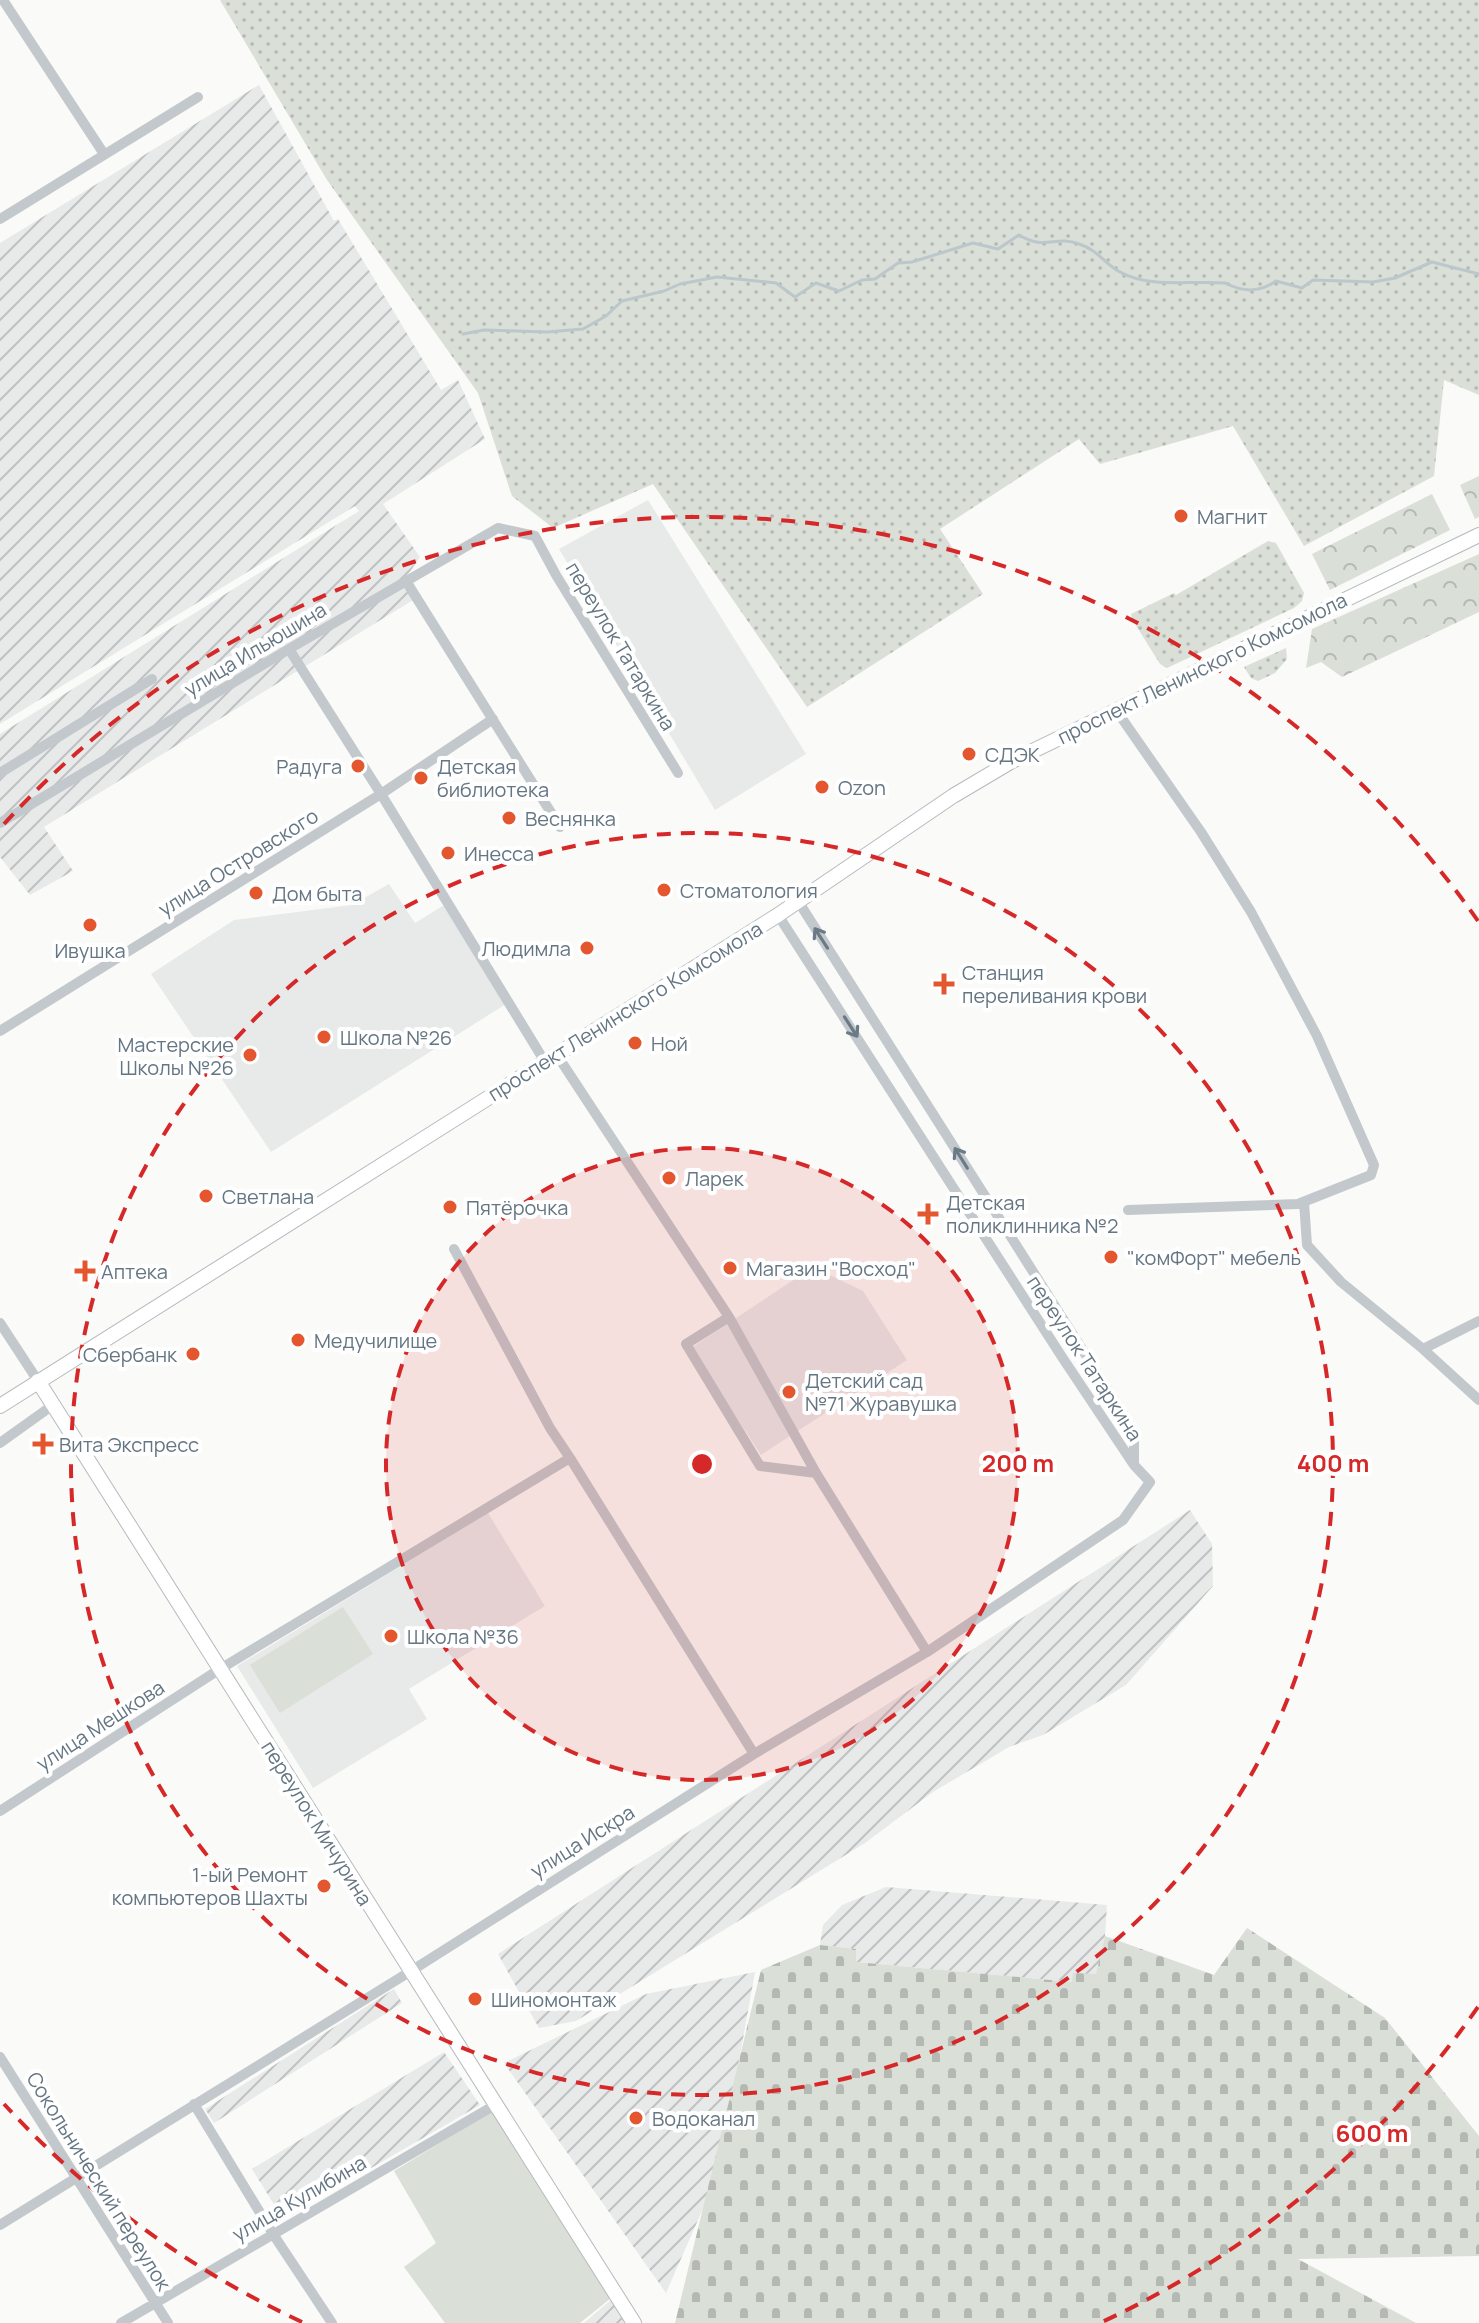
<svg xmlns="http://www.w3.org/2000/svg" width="1479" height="2323" viewBox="0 0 1479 2323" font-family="Manrope,sans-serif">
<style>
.built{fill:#e8e9e9}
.industrial{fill:url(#industrial-furrows)}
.grass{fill:url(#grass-dots)}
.forest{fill:url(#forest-crowns)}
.cemetery{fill:url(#cemetery-stones)}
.park{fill:#dadfd7}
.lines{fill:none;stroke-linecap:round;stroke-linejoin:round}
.stream{stroke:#bbc7cb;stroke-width:3}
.major-casing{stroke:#b5babe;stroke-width:16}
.minor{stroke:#c3c8cc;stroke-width:10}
.major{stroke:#fff;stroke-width:14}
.oneway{stroke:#6a7a87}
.ring{fill:none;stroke:#d62828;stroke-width:4;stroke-dasharray:14 10}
.poi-dot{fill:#e4572e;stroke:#fff;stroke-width:3}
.labels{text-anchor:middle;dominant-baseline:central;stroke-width:8;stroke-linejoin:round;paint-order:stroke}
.poi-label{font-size:20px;fill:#657683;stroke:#fff;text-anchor:start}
.street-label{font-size:20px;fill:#657683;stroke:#fff}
.centre{fill:#d62828;stroke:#fff;stroke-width:4}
.ring-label{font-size:24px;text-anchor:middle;font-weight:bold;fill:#d62828;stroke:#fff;stroke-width:8;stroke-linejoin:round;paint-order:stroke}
</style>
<defs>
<pattern id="industrial-furrows" width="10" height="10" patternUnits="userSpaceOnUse" patternTransform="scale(2)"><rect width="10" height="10" fill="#e8e9e9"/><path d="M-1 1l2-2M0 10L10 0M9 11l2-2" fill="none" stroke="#c0c1c2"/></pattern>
<pattern id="grass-dots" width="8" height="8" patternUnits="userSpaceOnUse" patternTransform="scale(2)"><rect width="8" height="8" fill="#dadfd7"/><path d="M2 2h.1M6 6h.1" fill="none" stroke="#b4b9b4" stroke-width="1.8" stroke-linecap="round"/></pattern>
<pattern id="forest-crowns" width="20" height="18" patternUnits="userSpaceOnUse" patternTransform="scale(2)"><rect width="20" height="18" fill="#dadfd7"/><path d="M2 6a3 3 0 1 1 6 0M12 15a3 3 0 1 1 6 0" fill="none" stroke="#b4b9b4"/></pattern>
<pattern id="cemetery-stones" width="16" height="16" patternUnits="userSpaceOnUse" patternTransform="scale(2)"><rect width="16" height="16" fill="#dadfd7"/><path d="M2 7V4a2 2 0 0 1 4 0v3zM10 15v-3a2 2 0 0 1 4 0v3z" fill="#b4b9b4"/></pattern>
</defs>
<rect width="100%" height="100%" fill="#fafaf8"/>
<path class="built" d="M648,500L806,754L715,810L559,549Z
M389,884L415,923L444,905L506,1004L271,1152L151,974L234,920L352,905Z
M813,1267L863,1291L907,1360L761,1455L691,1348Z
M488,1513L545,1606L409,1689L427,1719L313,1788L237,1666Z"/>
<path class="industrial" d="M259,85L334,221L338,219L441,390L458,380L485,439L383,504L420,557L405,579L418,597L44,827L73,871L30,895L0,857V734L359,511L355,506L0,724V243Z
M1190,1510L1212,1544L1213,1586L1126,1685L1043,1735L1009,1747L933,1792L865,1843L576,2021L539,2028L498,1954Z
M886,1887L1107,1905L1105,1936L1096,1975L1073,1982L855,1962V1949L820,1945L823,1925L842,1905Z
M755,1972L719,2172L666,2293L504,2063L646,1994Z
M394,1989L402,2003L214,2123L205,2109Z
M444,2052L480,2105L283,2219L252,2169Z
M613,2298L629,2323H584Z"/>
<path class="grass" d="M220,0H1479V395L1444,380L1434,476L1304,546L1233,426L1100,464L1079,439L940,529L983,594L807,707L653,484L553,528L512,496L478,393L327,180Z
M1268,541L1276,543L1304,593L1302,601L1294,608L1167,668L1160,664L1132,619L1131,614L1174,593L1176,595Z
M1286,648L1287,659L1275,673L1258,681L1251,678L1244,667Z"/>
<path class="forest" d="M1479,476V517L1475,519L1460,485Z
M1432,494L1450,530L1330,590L1312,554Z
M1479,554V612L1342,677L1321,662L1306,668L1312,629Z"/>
<path class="cemetery" d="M1247,1928L1385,2018L1479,2136V2256L1298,2259L1416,2323H675L761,1970L820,1945L856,1949V1962L1072,1982L1073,1973L1096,1974L1105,1936L1214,1975Z"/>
<path class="park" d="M343,1607L373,1654L280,1713L250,1665Z
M494,2110L611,2298L580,2323H445L404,2267L436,2243L394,2171Z"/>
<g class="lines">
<path class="stream" d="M463,334L484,330L547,332L583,329L606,316L622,301L664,291L680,284L717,277L776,283L795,297L816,283L839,291L862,280L875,279L898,263L912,262L973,243L998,249L1019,235C1045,251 1055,235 1079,244C1098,250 1105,264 1120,272C1151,289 1191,280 1225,283C1243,292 1259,293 1276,281L1302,288L1313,280L1373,282L1395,278L1432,262L1479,274"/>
<g class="major-casing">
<path id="major" d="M38,1381L634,2323
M0,1406L778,915L953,796L1012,761L1479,535"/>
</g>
<path class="minor" d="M3,0L104,154
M0,219L198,97
M406,581L560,827
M289,649L381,794L545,1062
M1116,710L1201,832L1251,912L1317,1036L1374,1165L1371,1175L1298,1204L1128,1210
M0,773L152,679
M0,823L289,649L498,528L535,536L556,575L678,773
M798,901L1134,1431V1463
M0,1031L381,794L493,719
M557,1055L729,1317L686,1344L760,1466L816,1473L927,1652
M1304,1202L1307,1245L1341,1282L1423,1349L1479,1400
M454,1249L550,1428L570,1458
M729,1317L816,1473
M0,1323L38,1381
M1423,1349L1479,1321
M0,1443L53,1405
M0,1811L220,1669L570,1458L754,1754
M0,2057L168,2323
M194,2104L273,2234L332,2323
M0,2225L411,1971L754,1754L927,1652L1123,1520L1150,1482L1134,1465L1062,1357L778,915
M121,2323L495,2105"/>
<use href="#major" class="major"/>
</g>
<defs><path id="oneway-shaft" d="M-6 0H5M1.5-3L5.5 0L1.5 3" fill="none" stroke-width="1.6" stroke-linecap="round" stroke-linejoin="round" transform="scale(2)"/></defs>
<g class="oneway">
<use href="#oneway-shaft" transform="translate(821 938) rotate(-123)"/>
<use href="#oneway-shaft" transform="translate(851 1027) rotate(57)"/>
<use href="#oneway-shaft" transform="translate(961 1158) rotate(-122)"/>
</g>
<circle cx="702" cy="1464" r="316" fill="#d62828" fill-opacity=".12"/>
<g class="ring">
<circle cx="702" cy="1464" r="316"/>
<circle cx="702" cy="1464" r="631"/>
<path d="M1478 2007A947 947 0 0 1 1102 2322M302 2322A947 947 0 0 1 4 2104M4 824A947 947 0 0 1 1478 921"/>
</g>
<g class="poi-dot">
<circle cx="1181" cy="516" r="8"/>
<circle cx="969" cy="754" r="8"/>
<circle cx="358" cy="766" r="8"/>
<circle cx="421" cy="778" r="8"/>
<circle cx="822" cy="787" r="8"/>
<circle cx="509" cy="818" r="8"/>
<circle cx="448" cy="853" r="8"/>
<circle cx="664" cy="890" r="8"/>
<circle cx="256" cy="893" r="8"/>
<circle cx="90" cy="925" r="8"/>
<circle cx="587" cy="948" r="8"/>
<path d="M940 972h8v8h8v8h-8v8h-8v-8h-8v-8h8z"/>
<circle cx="324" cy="1037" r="8"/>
<circle cx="635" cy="1043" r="8"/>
<circle cx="250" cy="1055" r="8"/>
<circle cx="669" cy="1178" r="8"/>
<circle cx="206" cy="1196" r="8"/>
<circle cx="450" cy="1207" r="8"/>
<path d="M924 1202h8v8h8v8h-8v8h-8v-8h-8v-8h8z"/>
<circle cx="1111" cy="1257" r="8"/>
<circle cx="730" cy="1268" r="8"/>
<path d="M81 1259h8v8h8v8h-8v8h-8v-8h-8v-8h8z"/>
<circle cx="298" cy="1340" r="8"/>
<circle cx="193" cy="1354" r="8"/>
<circle cx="789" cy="1392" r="8"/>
<path d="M39 1432h8v8h8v8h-8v8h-8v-8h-8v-8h8z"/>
<circle cx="391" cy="1636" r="8"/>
<circle cx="324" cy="1886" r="8"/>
<circle cx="475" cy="1999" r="8"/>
<circle cx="636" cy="2118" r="8"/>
</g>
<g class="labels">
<g class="poi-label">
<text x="1197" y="516">Магнит</text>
<text x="985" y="754">СДЭК</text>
<text x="342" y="766" text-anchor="end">Радуга</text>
<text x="437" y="766">Детская<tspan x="437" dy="23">библиотека</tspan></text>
<text x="838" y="787">Ozon</text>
<text x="525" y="818">Веснянка</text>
<text x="464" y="853">Инесса</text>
<text x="680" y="890">Стоматология</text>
<text x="272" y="893">Дом быта</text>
<text x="571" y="948" text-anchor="end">Людимла</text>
<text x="90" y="950" text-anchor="middle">Ивушка</text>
<text x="962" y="972">Станция<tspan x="962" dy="23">переливания крови</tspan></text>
<text x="340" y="1037">Школа №26</text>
<text x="651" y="1043">Ной</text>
<text x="234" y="1044" text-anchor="end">Мастерские<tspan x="234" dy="23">Школы №26</tspan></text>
<text x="685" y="1178">Ларек</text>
<text x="222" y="1196">Светлана</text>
<text x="946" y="1202">Детская<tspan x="946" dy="23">поликлинника №2</tspan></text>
<text x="466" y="1207">Пятёрочка</text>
<text x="1127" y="1257">"комФорт" мебель</text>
<text x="746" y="1268">Магазин "Восход"</text>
<text x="101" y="1271">Аптека</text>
<text x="314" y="1340">Медучилище</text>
<text x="177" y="1354" text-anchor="end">Сбербанк</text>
<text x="805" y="1380">Детский сад<tspan x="805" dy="23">№71 Журавушка</tspan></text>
<text x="59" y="1444">Вита Экспресс</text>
<text x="407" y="1636">Школа №36</text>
<text x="308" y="1874" text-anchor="end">1-ый Ремонт<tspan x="308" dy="23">компьютеров Шахты</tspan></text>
<text x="491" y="1999">Шиномонтаж</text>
<text x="652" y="2118">Водоканал</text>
</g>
<g class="street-label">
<text transform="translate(621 646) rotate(59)">переулок Татаркина</text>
<text transform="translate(255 649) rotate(-31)">улица Ильюшина</text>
<text transform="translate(1202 668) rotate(-26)">проспект Ленинского Комсомола</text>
<text transform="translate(238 862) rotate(-32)">улица Островского</text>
<text transform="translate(625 1011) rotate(-32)">проспект Ленинского Комсомола</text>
<text transform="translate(1085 1358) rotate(57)">переулок Татаркина</text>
<text transform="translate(100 1725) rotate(-33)">улица Мешкова</text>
<text transform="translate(317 1823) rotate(58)">переулок Мичурина</text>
<text transform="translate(582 1841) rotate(-32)">улица Искра</text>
<text transform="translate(99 2181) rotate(58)">Сокольнический переулок</text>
<text transform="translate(299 2198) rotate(-30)">улица Кулибина</text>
</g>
</g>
<circle cx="702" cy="1464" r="12" class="centre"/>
<g class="ring-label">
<text x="1018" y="1472">200 m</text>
<text x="1333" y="1472">400 m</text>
<text x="1372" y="2142">600 m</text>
</g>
</svg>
